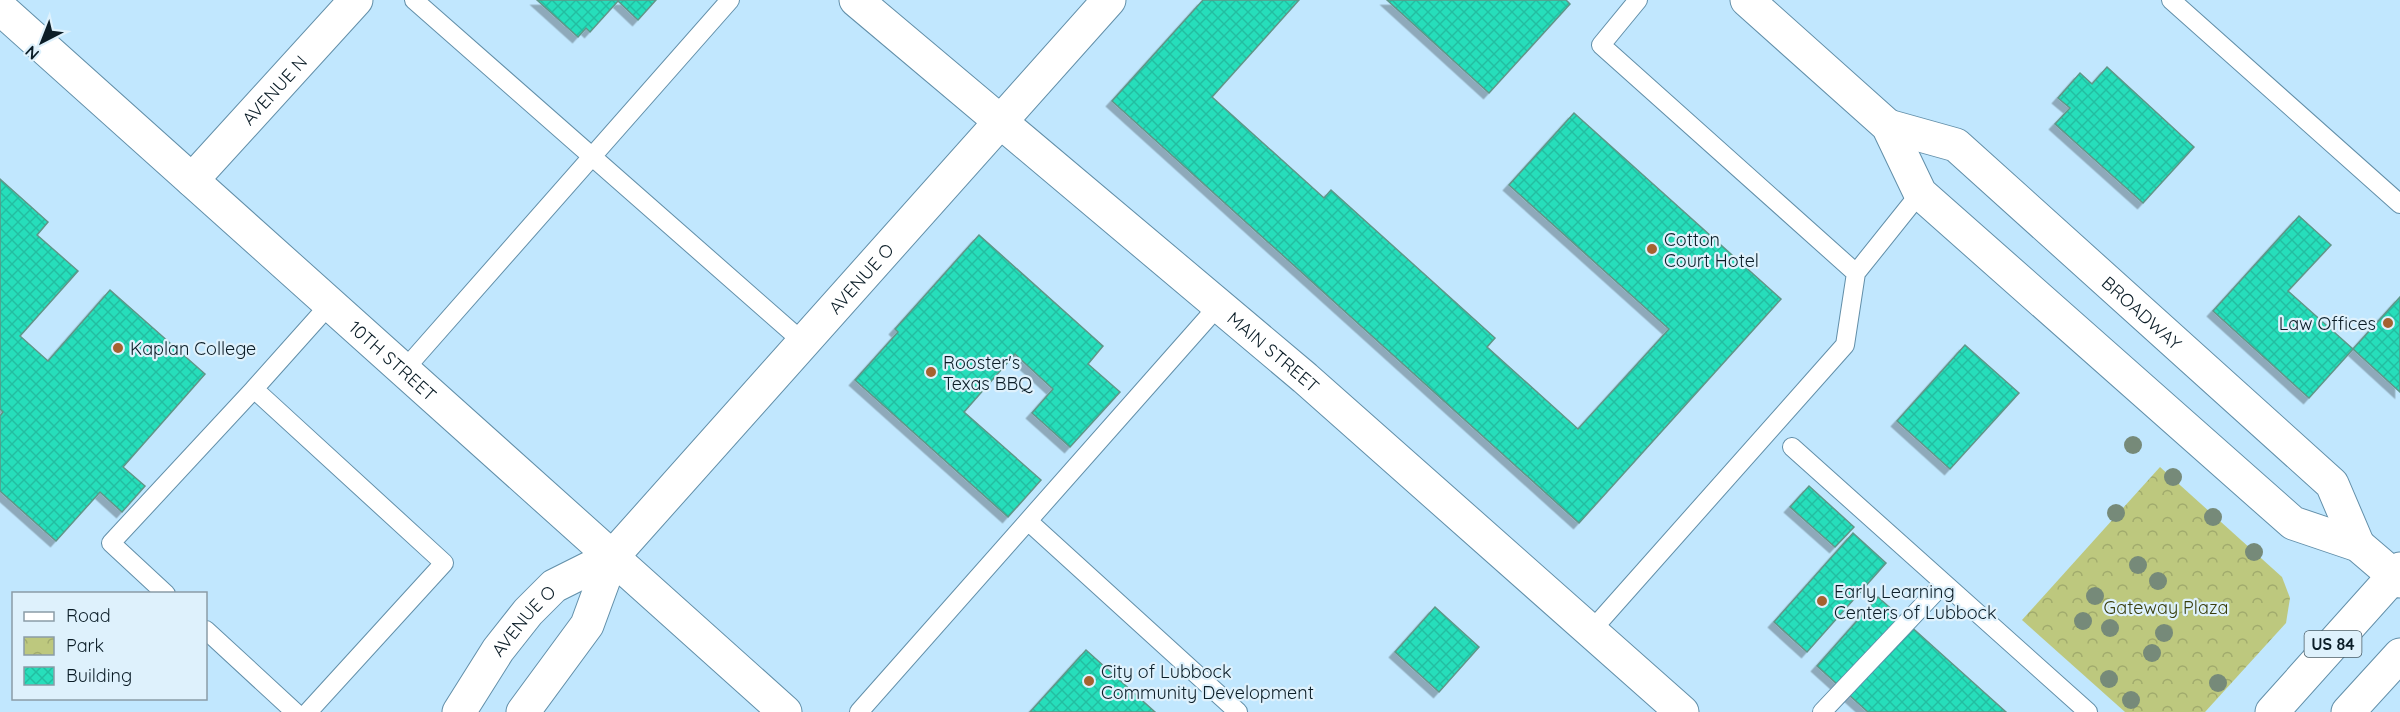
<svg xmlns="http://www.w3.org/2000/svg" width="2400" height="712" viewBox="0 0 2400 712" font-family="Quicksand,sans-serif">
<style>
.park{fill:url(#park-crowns)}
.building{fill:url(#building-cross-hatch);stroke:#609688;stroke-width:1.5;filter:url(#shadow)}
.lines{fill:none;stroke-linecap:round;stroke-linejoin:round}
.service-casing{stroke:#628fa9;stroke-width:20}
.minor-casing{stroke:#628fa9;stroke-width:35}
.tertiary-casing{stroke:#628fa9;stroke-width:35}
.secondary-casing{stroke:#628fa9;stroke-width:35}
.trunk-casing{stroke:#628fa9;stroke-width:35}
.service{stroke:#fff;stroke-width:18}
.minor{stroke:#fff;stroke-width:33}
.tertiary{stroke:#fff;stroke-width:33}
.secondary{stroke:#fff;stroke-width:33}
.trunk{stroke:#fff;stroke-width:33}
.tree{fill:#768a79}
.poi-dot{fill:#a56230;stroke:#def1fc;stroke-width:2}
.labels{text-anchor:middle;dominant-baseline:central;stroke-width:4.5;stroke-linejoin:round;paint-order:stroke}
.shield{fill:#def1fc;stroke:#4a5d67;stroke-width:1.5}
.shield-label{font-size:16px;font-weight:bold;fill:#0b1d27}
.street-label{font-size:18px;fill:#0b1d27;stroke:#def1fc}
.poi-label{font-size:18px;fill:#0b1d27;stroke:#def1fc;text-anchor:start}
.park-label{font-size:18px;fill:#393e0c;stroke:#def1fc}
</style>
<defs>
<pattern id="park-crowns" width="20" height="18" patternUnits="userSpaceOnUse" patternTransform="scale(1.5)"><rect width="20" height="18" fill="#bdc87e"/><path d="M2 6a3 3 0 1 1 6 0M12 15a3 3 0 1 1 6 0" fill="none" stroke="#a1ab6d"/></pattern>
<pattern id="building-cross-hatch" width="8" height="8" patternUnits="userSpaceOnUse" patternTransform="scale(1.5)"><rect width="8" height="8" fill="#27debb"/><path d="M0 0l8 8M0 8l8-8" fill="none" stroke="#22bea1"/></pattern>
<filter id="shadow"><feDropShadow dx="-5.5" dy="5.5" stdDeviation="0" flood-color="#0004"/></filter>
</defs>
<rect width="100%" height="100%" fill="#c1e7fe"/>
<path class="park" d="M2160,467L2282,577L2290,598L2286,623L2205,712H2125L2022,620Z"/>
<path class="building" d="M537,0H656L638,20L618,1L590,32L586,28L578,37Z
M1203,0H1299L1212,97L1324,198L1331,190L1495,338L1487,347L1578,429L1669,329L1509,185L1574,113L1781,299L1579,523L1112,101Z
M1387,0H1566L1570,4L1489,93Z
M2107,67L2194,147L2143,203L2055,124L2070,108L2058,98L2080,73L2092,84Z
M0,179L48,222L37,235L78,271L20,336L48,361L110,290L205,374L123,467L145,486L122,512L100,492L56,541L0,491V416L3,412L0,409Z
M2299,216L2331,245L2288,291L2353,349L2309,398L2213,311Z
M979,235L1103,346L1088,364L1120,392L1070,447L1032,413L1053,389L1015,354L964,412L1041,480L1008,517L855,380L898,332L895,329Z
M2400,297V392L2353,349Z
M1965,345L2019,393L1950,469L1897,421Z
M1809,486L1854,527L1835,547L1790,507Z
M1853,533L1886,563L1807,652L1774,622Z
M1878,597L2006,712H1868L1817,666Z
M1435,607L1479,647L1439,692L1395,652Z
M1086,650L1155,712H1030Z"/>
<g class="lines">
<g class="service-casing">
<path id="service" d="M414,0L803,342
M1638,0L1601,45L1856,273
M2171,0L2400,204
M404,370L730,0
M254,389L330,304
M1792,447L2088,712
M1028,521L1238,712
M166,594L111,543L254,389L444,563L308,712
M206,630L295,712
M1591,631L1845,345L1856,273L1920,193
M859,712L1219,305
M1822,712L1944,583"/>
</g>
<g class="minor-casing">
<g id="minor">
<path id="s1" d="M0,8L785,712"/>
<path id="s2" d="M192,180L356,0"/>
</g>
</g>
<g class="tertiary-casing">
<g id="tertiary">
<path id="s3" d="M856,0L1305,378L1682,712"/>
<path id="s4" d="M459,712L498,650L528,612L554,586L612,557"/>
<path id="s5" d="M523,712L587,625L612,557L1109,0"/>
</g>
</g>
<g class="secondary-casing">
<g id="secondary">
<path d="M1747,0L1888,126L1920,193L2293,523L2358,545L2400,581"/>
<path id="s6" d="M1888,126L1956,145L2332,484L2358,545"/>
</g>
</g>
<g class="trunk-casing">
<path id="trunk" d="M2272,712L2400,569
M2348,712L2400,655"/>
</g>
<use href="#service" class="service"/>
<use href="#minor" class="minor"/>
<use href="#tertiary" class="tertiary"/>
<use href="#secondary" class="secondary"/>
<use href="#trunk" class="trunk"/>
</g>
<g class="tree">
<circle cx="2133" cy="445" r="9"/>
<circle cx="2173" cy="477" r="9"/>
<circle cx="2116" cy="513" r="9"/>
<circle cx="2213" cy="517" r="9"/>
<circle cx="2254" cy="552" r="9"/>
<circle cx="2138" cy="565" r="9"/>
<circle cx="2158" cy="581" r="9"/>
<circle cx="2095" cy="596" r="9"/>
<circle cx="2083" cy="621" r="9"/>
<circle cx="2110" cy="628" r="9"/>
<circle cx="2164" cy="633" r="9"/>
<circle cx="2152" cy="653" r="9"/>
<circle cx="2109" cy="679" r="9"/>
<circle cx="2218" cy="683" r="9"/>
<circle cx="2131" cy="700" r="9"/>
</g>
<g class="poi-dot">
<circle cx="1652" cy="249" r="6"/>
<circle cx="2388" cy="323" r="6"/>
<circle cx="118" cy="348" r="6"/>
<circle cx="931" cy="372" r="6"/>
<circle cx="1822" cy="601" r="6"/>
<circle cx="1089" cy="681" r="6"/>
</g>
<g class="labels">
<rect class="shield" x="2304.5" y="631" width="57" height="26" rx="4.5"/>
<g class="shield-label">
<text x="2333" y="644">US 84</text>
</g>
<g class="street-label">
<text stroke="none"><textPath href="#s2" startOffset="122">AVENUE N</textPath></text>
<text stroke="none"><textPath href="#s5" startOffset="554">AVENUE O</textPath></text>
<text stroke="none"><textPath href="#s6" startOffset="321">BROADWAY</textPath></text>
<text stroke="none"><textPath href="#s3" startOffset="546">MAIN STREET</textPath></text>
<text stroke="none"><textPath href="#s1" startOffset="528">10TH STREET</textPath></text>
<text stroke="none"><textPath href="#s4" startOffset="112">AVENUE O</textPath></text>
</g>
<g class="poi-label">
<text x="1664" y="239">Cotton<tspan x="1664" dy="21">Court Hotel</tspan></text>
<text x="2376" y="323" text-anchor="end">Law Offices</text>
<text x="130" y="348">Kaplan College</text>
<text x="943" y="362">Rooster's<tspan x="943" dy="21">Texas BBQ</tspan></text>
<text x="1834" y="591">Early Learning<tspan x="1834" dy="21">Centers of Lubbock</tspan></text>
<text x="1101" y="671">City of Lubbock<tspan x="1101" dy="21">Community Development</tspan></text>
</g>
<g class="park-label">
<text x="2166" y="607">Gateway Plaza</text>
</g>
</g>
<rect x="12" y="592" width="195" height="108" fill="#def1fc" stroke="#8a9ca7" stroke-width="1.5"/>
<rect x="24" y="612" width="30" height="9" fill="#ffffff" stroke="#8a9ca7" stroke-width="1.5"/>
<text x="66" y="622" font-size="18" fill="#0b1d27">Road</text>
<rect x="24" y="637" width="30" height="18" fill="url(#park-crowns)" stroke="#8a9ca7" stroke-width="1.5"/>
<text x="66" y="652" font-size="18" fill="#0b1d27">Park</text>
<rect x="24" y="667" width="30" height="18" fill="url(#building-cross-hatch)" stroke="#8a9ca7" stroke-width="1.5"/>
<text x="66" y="682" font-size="18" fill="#0b1d27">Building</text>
<g transform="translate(42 42) rotate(222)" stroke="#def1fc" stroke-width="4.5" paint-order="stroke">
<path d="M0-4.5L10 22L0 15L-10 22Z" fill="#0b1d27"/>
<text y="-9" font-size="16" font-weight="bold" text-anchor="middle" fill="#0b1d27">N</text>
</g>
</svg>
